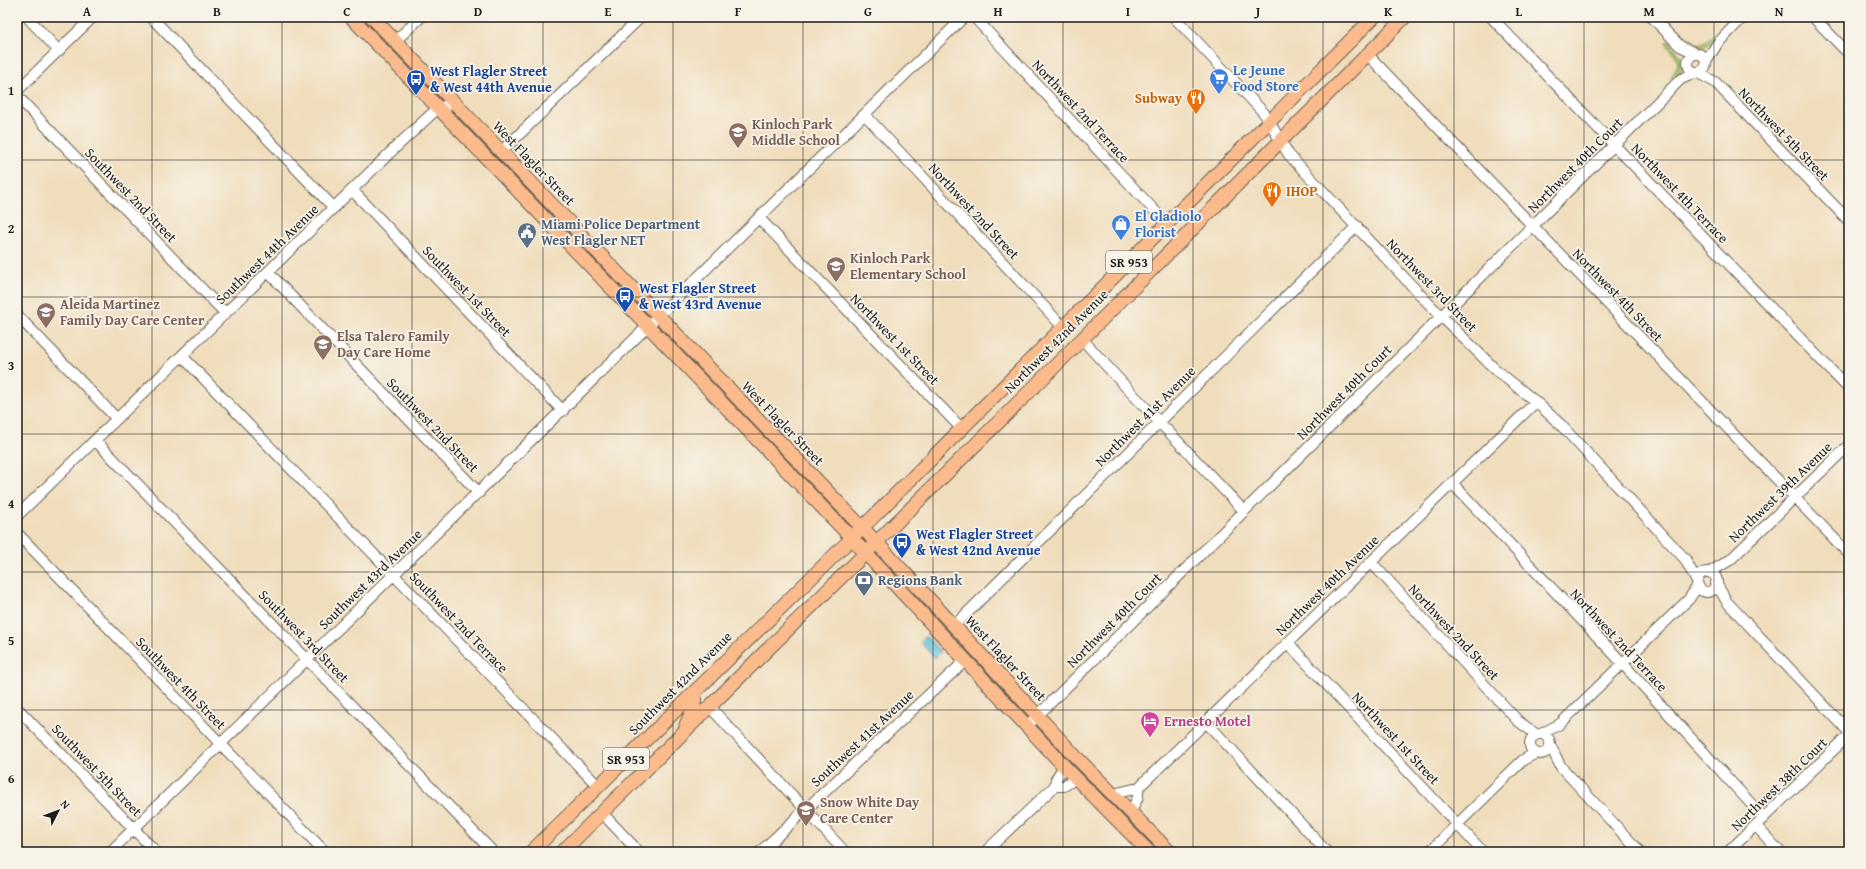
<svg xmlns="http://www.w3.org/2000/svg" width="1866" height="869" viewBox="0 0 1866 869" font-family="'Gentium Book Plus',serif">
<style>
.green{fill:#a9c46b;stroke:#627044}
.water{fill:#5dbedc;stroke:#3c6d7c}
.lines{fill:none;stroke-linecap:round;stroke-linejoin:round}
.minor-casing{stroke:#666054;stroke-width:12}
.major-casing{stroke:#666054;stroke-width:15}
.minor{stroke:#fff;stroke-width:10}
.major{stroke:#fbbb8c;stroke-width:13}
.grid{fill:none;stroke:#1c1c1c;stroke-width:1;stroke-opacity:0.55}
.labels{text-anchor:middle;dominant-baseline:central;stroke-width:3.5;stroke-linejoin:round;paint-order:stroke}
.shield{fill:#f7f3e8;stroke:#5e5c59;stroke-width:1}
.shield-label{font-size:13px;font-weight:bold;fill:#1c1c1c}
.shop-label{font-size:14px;font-weight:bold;fill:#366cbe;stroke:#f7f3e8;text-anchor:start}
.transit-label{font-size:14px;font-weight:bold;fill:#164399;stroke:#f7f3e8;text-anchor:start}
.food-label{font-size:14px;font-weight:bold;fill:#c56008;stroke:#f7f3e8;text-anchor:end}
.street-label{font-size:14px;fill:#1c1c1c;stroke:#f7f3e8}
.education-label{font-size:14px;font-weight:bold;fill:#785e54;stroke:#f7f3e8;text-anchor:start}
.service-label{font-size:14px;font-weight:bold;fill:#4e5e75;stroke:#f7f3e8;text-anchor:start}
.hotel-label{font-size:14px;font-weight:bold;fill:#b23c85;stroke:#f7f3e8;text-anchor:start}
.neatline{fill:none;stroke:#1c1c1c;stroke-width:1.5}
.grid-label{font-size:13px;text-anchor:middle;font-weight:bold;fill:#1c1c1c}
</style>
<rect width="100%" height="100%" fill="#f7f3e8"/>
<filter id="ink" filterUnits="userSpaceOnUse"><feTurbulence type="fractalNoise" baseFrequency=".025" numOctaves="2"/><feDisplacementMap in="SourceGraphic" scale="8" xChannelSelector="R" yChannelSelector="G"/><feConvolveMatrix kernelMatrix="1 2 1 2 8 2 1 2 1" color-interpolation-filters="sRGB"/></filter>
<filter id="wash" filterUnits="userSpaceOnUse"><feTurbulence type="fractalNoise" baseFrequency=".012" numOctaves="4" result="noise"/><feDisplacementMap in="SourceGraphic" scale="16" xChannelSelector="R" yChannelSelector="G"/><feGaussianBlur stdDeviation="0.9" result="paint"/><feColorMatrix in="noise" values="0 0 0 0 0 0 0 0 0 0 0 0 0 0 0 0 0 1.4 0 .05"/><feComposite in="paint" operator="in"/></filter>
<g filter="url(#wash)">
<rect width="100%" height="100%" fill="#f0ddbc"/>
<path class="green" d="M1680,32C1694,46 1699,48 1714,34L1717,37C1708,46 1697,54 1686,44C1682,41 1680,38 1676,36Z
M1669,41C1679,56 1692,62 1674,80L1671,76C1684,63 1676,54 1665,43Z"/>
<path class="water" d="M926,636L941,652L935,658L920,642Z"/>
</g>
<g filter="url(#ink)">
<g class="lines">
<g class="minor-casing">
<path id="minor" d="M27,17L59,51
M151,17L334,208
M974,17L1167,224
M1174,17L1264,113L1289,155L1429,304L1496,370L1536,402L1561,425L1685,559L1697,582
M1491,17L1849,389
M1652,17L1680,46L1695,53
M1813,17L1849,54
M395,41L421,17
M1688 63a9 9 0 1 1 18 0a9 9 0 1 1-18 0Z
M1368,55L1849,554
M1706,62L1717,44L1743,17
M1698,73L1715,82L1849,221
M17,91L93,17
M17,96L225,313
M865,115L1063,327
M501,152L641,17
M352,190L563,411
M759,218L961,428
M268,272L479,493
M17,315L117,419
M1082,339L1125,386L1244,511
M182,356L598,786
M95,440L493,852
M1452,483L1612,652L1764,818
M17,516L396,147L438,108L455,103
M17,533L325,852
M1371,562L1518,721L1536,734
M1710,572L1730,560L1849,445
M1697 582a10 10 0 1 1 20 0a10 10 0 1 1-20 0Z
M1716,583L1727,602L1849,732
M954,626L1357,226
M1288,643L1483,852
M709,706L845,852
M17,708L156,852
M1206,722L1327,852
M1027,726L1681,79L1695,73
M1530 744a10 10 0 1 1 20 0a10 10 0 1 1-20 0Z
M1541,734L1560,724L1689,599L1698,585
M1550,745L1561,767L1640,852
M1055,786H1064L1076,778
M1113,794L1138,788L1536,402
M1131,812L1138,797V788
M602,813L639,852
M1756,826L1780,852
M110,852L964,17
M760,852L966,660
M985,852L1055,786L1056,779L1064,766
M1429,852L1523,760L1536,753
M1728,852L1849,735"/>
</g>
<g class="major-casing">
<path id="major" d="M351,17L844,530L1064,766L1149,852
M372,17L876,542L1076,757L1170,852
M686,725L694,707L695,691
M531,852L852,538L1374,17
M562,852L1026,395L1405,17"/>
</g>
<use href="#minor" class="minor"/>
<use href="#major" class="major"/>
</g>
</g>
<path class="grid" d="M152,17V852M282,17V852M412,17V852M543,17V852M673,17V852M803,17V852M933,17V852M1063,17V852M1193,17V852M1323,17V852M1454,17V852M1584,17V852M1714,17V852M17,160H1849M17,297H1849M17,434H1849M17,572H1849M17,710H1849"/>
<defs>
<g id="supermarket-pin" transform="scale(1)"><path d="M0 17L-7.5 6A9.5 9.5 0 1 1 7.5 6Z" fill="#3f7fe0" stroke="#f7f3e8"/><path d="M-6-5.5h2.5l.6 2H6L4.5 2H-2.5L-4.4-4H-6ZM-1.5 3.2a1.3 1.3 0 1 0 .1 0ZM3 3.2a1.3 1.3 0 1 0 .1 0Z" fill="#fff"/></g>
<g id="bus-pin" transform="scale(1)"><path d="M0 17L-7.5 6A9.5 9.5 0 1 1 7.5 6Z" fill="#1a4fb4" stroke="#f7f3e8"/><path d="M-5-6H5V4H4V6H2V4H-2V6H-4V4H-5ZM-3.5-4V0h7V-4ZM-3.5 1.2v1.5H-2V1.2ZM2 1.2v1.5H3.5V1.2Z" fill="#fff"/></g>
<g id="restaurant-pin" transform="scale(1)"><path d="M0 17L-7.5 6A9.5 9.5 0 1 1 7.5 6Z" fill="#e8710a" stroke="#f7f3e8"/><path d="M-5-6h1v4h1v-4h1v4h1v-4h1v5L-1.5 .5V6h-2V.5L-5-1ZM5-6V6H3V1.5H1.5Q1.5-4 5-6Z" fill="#fff"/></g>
<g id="school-pin" transform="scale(1)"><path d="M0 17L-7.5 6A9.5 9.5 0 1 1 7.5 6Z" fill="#8d6e63" stroke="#f7f3e8"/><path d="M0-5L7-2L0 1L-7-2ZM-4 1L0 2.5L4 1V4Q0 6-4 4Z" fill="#fff"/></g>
<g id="shop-pin" transform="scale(1)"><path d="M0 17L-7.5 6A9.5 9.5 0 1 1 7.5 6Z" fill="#3f7fe0" stroke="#f7f3e8"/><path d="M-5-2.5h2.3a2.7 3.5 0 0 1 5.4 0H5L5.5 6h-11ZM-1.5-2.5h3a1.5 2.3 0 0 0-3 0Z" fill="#fff"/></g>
<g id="civic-pin" transform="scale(1)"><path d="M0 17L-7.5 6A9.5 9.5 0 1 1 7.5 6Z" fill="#5c6f8a" stroke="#f7f3e8"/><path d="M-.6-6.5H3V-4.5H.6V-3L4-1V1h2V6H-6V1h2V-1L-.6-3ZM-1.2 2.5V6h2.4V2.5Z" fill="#fff"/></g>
<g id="bank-pin" transform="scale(1)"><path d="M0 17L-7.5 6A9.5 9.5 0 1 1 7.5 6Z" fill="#5c6f8a" stroke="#f7f3e8"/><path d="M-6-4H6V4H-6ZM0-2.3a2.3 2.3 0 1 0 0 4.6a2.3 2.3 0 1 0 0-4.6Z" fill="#fff"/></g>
<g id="hotel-pin" transform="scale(1)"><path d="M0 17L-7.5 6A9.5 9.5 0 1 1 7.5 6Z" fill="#d1479c" stroke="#f7f3e8"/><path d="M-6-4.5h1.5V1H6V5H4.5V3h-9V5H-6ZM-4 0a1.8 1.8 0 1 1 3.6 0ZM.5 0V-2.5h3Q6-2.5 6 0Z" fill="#fff"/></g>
</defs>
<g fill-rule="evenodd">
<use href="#supermarket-pin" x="1219" y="78"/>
<use href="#bus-pin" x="416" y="79"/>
<use href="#restaurant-pin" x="1196" y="98"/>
<use href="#school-pin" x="738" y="132"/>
<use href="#restaurant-pin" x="1272" y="191"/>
<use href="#shop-pin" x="1121" y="224"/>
<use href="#civic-pin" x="527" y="232"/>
<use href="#school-pin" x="836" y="266"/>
<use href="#bus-pin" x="625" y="296"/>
<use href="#school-pin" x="46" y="312"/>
<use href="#school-pin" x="323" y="344"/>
<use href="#bus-pin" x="902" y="542"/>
<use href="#bank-pin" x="864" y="580"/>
<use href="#hotel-pin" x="1150" y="721"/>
<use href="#school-pin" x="806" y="810"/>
</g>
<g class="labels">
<g class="shield">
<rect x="1106" y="251" width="46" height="22" rx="3"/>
<rect x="603" y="748" width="46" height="22" rx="3"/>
</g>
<g class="shield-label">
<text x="1129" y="262">SR 953</text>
<text x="626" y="759">SR 953</text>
</g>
<g class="shop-label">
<text x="1233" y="70">Le Jeune<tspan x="1233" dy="16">Food Store</tspan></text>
<text x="1135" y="216">El Gladiolo<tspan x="1135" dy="16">Florist</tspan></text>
</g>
<g class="transit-label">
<text x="430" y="71">West Flagler Street<tspan x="430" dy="16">&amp; West 44th Avenue</tspan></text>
<text x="639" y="288">West Flagler Street<tspan x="639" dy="16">&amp; West 43rd Avenue</tspan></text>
<text x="916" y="534">West Flagler Street<tspan x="916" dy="16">&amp; West 42nd Avenue</tspan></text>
</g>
<g class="food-label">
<text x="1182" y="98">Subway</text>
<text x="1286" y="191" text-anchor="start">IHOP</text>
</g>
<g class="street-label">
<text transform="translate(1081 111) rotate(47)">Northwest 2nd Terrace</text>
<text transform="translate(1784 134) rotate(46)">Northwest 5th Street</text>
<text transform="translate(534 163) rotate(46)">West Flagler Street</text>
<text transform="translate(1575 165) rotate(-45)">Northwest 40th Court</text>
<text transform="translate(1680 193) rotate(46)">Northwest 4th Terrace</text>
<text transform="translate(131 195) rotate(46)">Southwest 2nd Street</text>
<text transform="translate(974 211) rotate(47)">Northwest 2nd Street</text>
<text transform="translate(267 254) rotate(-44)">Southwest 44th Avenue</text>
<text transform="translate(1432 285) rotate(46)">Northwest 3rd Street</text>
<text transform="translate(467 291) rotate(46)">Southwest 1st Street</text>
<text transform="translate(1618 295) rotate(46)">Northwest 4th Street</text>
<text transform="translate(895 339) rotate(46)">Northwest 1st Street</text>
<text transform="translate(1056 341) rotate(-45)">Northwest 42nd Avenue</text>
<text transform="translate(1344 392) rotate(-45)">Northwest 40th Court</text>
<text transform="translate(1145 416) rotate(-45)">Northwest 41st Avenue</text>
<text transform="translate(783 423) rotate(46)">West Flagler Street</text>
<text transform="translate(433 425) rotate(46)">Southwest 2nd Street</text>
<text transform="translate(1780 492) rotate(-44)">Northwest 39th Avenue</text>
<text transform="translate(370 579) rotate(-44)">Southwest 43rd Avenue</text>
<text transform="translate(1327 585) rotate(-44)">Northwest 40th Avenue</text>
<text transform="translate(1114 620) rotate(-45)">Northwest 40th Court</text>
<text transform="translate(459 622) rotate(46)">Southwest 2nd Terrace</text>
<text transform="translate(1454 632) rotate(47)">Northwest 2nd Street</text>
<text transform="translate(304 636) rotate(46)">Southwest 3rd Street</text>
<text transform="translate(1619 640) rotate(47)">Northwest 2nd Terrace</text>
<text transform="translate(1006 658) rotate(47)">West Flagler Street</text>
<text transform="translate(181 683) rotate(46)">Southwest 4th Street</text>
<text transform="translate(680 683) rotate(-45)">Southwest 42nd Avenue</text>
<text transform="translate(862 738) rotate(-43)">Southwest 41st Avenue</text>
<text transform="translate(1396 738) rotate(47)">Northwest 1st Street</text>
<text transform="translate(97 770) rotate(46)">Southwest 5th Street</text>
<text transform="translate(1779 784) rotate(-44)">Northwest 38th Court</text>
</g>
<g class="education-label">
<text x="752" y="124">Kinloch Park<tspan x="752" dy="16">Middle School</tspan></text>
<text x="850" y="258">Kinloch Park<tspan x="850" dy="16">Elementary School</tspan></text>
<text x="60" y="304">Aleida Martinez<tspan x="60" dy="16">Family Day Care Center</tspan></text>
<text x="337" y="336">Elsa Talero Family<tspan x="337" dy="16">Day Care Home</tspan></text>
<text x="820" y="802">Snow White Day<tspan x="820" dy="16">Care Center</tspan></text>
</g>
<g class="service-label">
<text x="541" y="224">Miami Police Department<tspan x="541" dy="16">West Flagler NET</tspan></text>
<text x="878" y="580">Regions Bank</text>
</g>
<g class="hotel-label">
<text x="1164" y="721">Ernesto Motel</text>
</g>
</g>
<rect width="1866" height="869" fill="none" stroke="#f7f3e8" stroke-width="44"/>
<g transform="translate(58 811) rotate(48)" stroke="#f7f3e8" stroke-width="3" paint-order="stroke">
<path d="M0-3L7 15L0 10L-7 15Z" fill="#1c1c1c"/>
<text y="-6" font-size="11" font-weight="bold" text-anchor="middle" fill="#1c1c1c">N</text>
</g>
<rect x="22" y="22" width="1822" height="825" class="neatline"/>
<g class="grid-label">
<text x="87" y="16">A</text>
<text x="217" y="16">B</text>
<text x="347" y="16">C</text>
<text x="478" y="16">D</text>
<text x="608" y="16">E</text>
<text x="738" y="16">F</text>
<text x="868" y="16">G</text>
<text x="998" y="16">H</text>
<text x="1128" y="16">I</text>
<text x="1258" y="16">J</text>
<text x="1388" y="16">K</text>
<text x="1519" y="16">L</text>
<text x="1649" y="16">M</text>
<text x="1779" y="16">N</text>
<text x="11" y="95">1</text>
<text x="11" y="233">2</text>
<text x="11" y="370">3</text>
<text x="11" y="508">4</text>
<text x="11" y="645">5</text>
<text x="11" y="783">6</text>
</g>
</svg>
